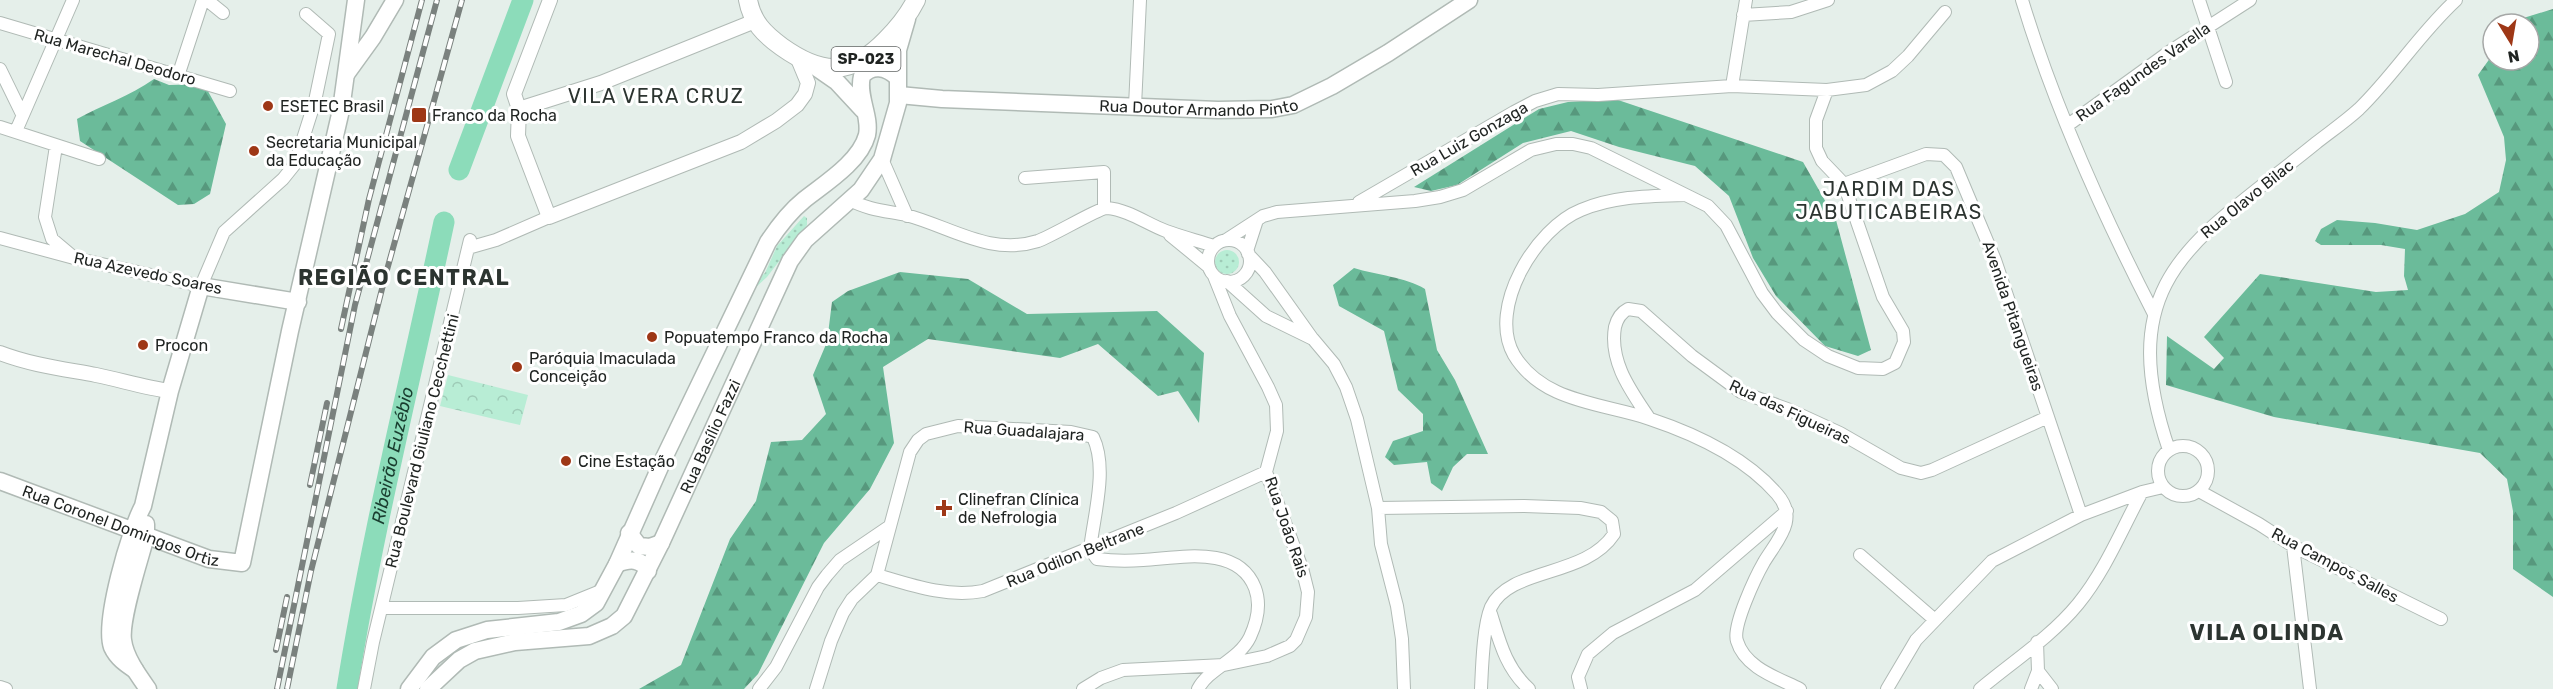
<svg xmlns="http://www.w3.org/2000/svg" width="2553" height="689" viewBox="0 0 2553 689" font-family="Rubik,sans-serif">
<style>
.grass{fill:url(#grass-dots)}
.forest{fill:url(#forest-firs)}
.park{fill:url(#park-crowns)}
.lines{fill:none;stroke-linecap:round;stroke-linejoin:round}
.river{stroke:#8cdcba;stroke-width:21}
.minor-casing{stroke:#b0bab5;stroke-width:14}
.tertiary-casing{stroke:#b0bab5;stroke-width:16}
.secondary-casing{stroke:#b0bab5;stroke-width:19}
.primary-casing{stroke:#b0bab5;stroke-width:20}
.minor{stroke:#fff;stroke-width:12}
.tertiary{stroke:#fff;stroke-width:14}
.secondary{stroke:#fff;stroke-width:16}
.primary{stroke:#fff;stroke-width:18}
.rail-casing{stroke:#7a817e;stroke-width:6}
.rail{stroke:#fff;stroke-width:4;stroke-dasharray:11;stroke-linecap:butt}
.poi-dot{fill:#9e3716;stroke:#fff;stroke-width:2}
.labels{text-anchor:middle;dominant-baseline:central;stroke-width:6;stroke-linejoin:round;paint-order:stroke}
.shield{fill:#fff;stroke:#626564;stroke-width:1.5}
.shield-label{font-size:15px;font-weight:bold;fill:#1f2321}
.street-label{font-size:16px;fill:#1f2321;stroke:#fff}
.poi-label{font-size:16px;fill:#1f2321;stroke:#fff;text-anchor:start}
.water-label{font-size:18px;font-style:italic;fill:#193d2f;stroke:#fff}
.quarter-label{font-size:20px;letter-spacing:1.5px;fill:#2c3430;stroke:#fff}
.district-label{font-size:22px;font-weight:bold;letter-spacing:1.5px;fill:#2c3430;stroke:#fff}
</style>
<defs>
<pattern id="grass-dots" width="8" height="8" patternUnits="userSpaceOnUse" patternTransform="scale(1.5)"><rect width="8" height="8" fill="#b8edd5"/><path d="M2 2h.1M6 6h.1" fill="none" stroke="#9ecbb7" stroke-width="1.8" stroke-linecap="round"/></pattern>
<pattern id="forest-firs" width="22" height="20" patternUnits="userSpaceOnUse" patternTransform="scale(1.5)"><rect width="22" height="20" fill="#6bbb9a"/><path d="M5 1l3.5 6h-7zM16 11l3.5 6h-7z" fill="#57987d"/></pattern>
<pattern id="park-crowns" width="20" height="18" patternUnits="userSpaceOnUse" patternTransform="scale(1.5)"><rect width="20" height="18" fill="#b8edd5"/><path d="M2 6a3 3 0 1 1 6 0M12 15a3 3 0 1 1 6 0" fill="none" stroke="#9ecbb7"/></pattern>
</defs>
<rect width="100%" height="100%" fill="#e5efea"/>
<path class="grass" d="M804,216L807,218V225L767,277L754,289L759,278L765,273L777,246Z
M1215 262a12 12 0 1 1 24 0a12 12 0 1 1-24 0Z"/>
<path class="forest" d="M2553,9V597L2513,569V511L2507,479L2480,453L2274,417L2166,385L2167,336L2214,369L2224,358L2204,337L2260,274L2376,292L2408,290L2404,276L2405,249L2381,245H2321L2315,241L2321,229L2337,220L2375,223L2417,230L2465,214L2499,192L2506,160L2504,137L2478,75L2493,54V60H2529V24H2514L2517,20Z
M154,79L169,85L204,84L226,124L210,194L194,204L178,205L80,141L77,119C102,105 130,96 154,79Z
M1615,99L1803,162L1836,220L1871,350L1858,356L1825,346L1776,296L1753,258L1729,196L1695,166L1619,147L1571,131L1523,143L1457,185L1431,191L1414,187L1539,109L1568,102Z
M1354,268C1376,275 1406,277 1425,289L1437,350L1455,380L1488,454H1467L1453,467L1442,491L1431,483L1427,462L1394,465L1385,457L1393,441L1423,431V414L1398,390L1384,331L1339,306L1333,285Z
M900,272L968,279L1027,314L1157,311L1204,353L1199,423L1178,391L1158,396L1098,344L1060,358L928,339L883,367L894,443L870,489L824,543L758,674L744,689H639L681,665L730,539L756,501L771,442L802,440L826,414L813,375L827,342L832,302L848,291Z"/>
<path class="park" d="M448,375L528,395L520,425L440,406Z"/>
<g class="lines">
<g class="river">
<path d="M459,170L523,0"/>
<path id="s1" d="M347,689C372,532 411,378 444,222"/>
</g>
<g class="minor-casing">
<path id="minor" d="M207,0L223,13
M2022,0C2055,109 2102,213 2154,314
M2199,0L2226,82
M1743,15L1791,12L1828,0
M0,23L230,91
M0,69L22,114
M178,76L203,0
M1732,86L1746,0
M1135,106L1140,0
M2068,125L2169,52L2250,0
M0,127L99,159
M16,131L73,0
M56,146L45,217L52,239L71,255
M882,159L907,216
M1025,178L1104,172V208
M1844,184L1926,154L1944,155L1956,167L1995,260L2081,515
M1684,195C1649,196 1614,196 1581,210C1536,228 1487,308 1514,355C1543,403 1603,403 1650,419C1695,434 1745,457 1777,494C1799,519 1778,539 1764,562C1756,576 1732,626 1737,641C1745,668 1778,678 1800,689
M850,200C868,210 887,211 906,215C951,227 990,256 1038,241C1052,236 1099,208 1107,208C1129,210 1147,224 1166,231C1182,237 1199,241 1214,246
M1359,202L1514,112L1535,101L1558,94L1598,95L1732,86L1827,90L1866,85L1892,71L1908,56L1945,12
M1170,235L1209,267
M0,238L74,258L201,286L224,232L283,179L295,164L315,101L329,34L306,14
M1226,240L1263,216L1277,212L1415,201L1440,197L1463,190L1531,150L1556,144H1573L1591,148L1708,206L1726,225L1762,293L1777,313L1804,340L1828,356L1858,368L1883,369L1895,363L1904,342L1903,331L1883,297L1844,184L1822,161L1816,148V120L1827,90
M1208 261a21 21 0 1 1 42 0a21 21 0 1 1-42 0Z
M468,248L496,240L549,217
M1247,251L1257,220
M1248,254L1265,272L1312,338
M1227,281L1266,316L1313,339L1334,364L1346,387L1357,419L1378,508L1381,544L1397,606L1402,639L1404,689
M1649,418C1631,391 1609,362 1615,327C1617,319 1620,313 1628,309L1641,311L1692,356L1741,392L1790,410L1840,433L1901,468L1921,473L1932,470L2048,417
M2158 471a25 25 0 1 1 50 0a25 25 0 1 1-50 0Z
M2169,450C2110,276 2197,240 2316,143C2330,132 2346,121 2359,109C2394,75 2420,33 2456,0
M2199,491L2259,524L2293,546L2441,619
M1378,508L1524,506L1580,508L1601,512L1612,521L1614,534C1585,578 1510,567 1491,607C1483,626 1482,668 1481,689
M2293,546L2310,689
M1860,555L1935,620
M877,575C911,585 947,598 983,591L1176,513L1266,472
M382,608H518L566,605L603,590
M1491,614C1500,643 1506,668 1529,689
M2037,642L2038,671L2052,689
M0,687L6,689
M364,689L373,642L470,240
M759,689L776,667L818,587L827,575L840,560L890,526
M816,689L831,641L843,613L852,599L877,575L910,452L918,440L926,434L958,426L1071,432L1093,437C1108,468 1094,515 1090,549L1097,559C1113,561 1128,561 1143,560C1179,558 1238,544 1255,588C1261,604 1257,622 1250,637C1239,660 1209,668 1198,689
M1083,689L1101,678L1123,670L1224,665L1267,656L1290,646L1296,640L1306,617L1308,592L1302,568L1266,472L1277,431L1276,405L1268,387L1230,316L1214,276
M1581,689L1578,677L1588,654L1613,633L1695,590L1787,511
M1887,689L1916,640L1992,561L2081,515L2142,492L2163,487
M1980,689C2012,662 2051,637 2078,604C2105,571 2122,529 2142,492
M2031,689L2038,671"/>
</g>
<g class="tertiary-casing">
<path id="tertiary" d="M519,109L518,136L549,217L741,142L776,121L797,105L805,94L808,83L798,59
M519,109L601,83L755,21
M519,109L514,94L550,0
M0,353C31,365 64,369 96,375C121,380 145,388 170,391"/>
</g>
<g class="secondary-casing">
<g id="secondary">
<path d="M811,64L837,82L863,110"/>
<path d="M347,73L373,37L395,0"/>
<path id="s2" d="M899,95L942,99L1218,110L1272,109L1293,105L1332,86L1388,53L1469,0"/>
<path id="s3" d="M0,481L209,559L242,563L290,331L341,110L356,0"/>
<path d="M146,524V536C140,559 120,619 123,640C125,657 138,675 148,689"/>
<path d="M629,533L639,546L650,547L661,543"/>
<path d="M617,564C629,559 641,558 648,571"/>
<path d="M135,670C126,664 117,658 112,647C103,622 130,530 143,506L170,391L201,286L298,302"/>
<path d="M409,689L433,657L456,640L487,630L559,622L581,614L596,603L617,564L664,458L768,242C778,227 789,212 804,200C824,184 860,162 867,135C871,116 857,96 862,76C872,64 886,67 897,77"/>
<path id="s4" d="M428,689L459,660L475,651L515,642L589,636L612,626L624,616L661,543L790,261L805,240L861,190L882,159L898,103V50L907,19"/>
</g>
</g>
<g class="primary-casing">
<path id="primary" d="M748,0C752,22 764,34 782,47C823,76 851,76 886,40C899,27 908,16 916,0"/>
</g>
<use href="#minor" class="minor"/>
<use href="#tertiary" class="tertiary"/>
<use href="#secondary" class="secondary"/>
<use href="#primary" class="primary"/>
<g class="rail-casing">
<path id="rail" d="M341,329L369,199L422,0
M310,485L327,403
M276,650L287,597
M277,689L355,305L437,0
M287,689L311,571L385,277L462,0"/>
</g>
<use href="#rail" class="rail"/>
</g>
<g class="poi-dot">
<circle cx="268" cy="106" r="6"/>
<rect x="411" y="107" width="16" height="16" rx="3"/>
<circle cx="254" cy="151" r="6"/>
<circle cx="652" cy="337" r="6"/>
<circle cx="143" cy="345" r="6"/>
<circle cx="517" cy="367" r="6"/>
<circle cx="566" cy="461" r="6"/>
<path d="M941 499h6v6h6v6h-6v6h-6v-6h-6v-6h6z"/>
</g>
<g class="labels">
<rect class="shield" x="831.5" y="47" width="69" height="24" rx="4.5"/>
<g class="shield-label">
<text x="866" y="59">SP-023</text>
</g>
<g class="street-label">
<text transform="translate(115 57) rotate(16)">Rua Marechal Deodoro</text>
<text transform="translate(2143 72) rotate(-35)">Rua Fagundes Varella</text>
<text stroke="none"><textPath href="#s2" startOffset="300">Rua Doutor Armando Pinto</textPath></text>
<text transform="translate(1469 139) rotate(-30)">Rua Luiz Gonzaga</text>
<text transform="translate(2247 199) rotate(-39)">Rua Olavo Bilac</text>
<text transform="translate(148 273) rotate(12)">Rua Azevedo Soares</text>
<text transform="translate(2013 316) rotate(71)">Avenida Pitangueiras</text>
<text transform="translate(1790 412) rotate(25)">Rua das Figueiras</text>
<text transform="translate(1024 431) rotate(4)">Rua Guadalajara</text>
<text stroke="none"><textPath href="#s4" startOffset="416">Rua Basílio Fazzi</textPath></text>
<text transform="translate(422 441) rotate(-76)">Rua Boulevard Giuliano Cecchettini</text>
<text stroke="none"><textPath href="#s3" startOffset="129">Rua Coronel Domingos Ortiz</textPath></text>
<text transform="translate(1287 527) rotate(71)">Rua João Rais</text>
<text transform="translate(1075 555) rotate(-22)">Rua Odilon Beltrane</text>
<text transform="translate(2335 565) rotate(28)">Rua Campos Salles</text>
</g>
<g class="poi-label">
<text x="280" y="106">ESETEC Brasil</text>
<text x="432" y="115">Franco da Rocha</text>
<text x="266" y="142">Secretaria Municipal<tspan x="266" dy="18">da Educação</tspan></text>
<text x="664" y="337">Popuatempo Franco da Rocha</text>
<text x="155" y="345">Procon</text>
<text x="529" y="358">Paróquia Imaculada<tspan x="529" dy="18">Conceição</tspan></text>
<text x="578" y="461">Cine Estação</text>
<text x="958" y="499">Clinefran Clínica<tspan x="958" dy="18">de Nefrologia</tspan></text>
</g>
<g class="water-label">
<text stroke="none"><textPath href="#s1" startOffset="238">Ribeirão Euzébio</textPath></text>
</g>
<g class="quarter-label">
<text x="656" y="96">VILA VERA CRUZ</text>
<text x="1889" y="189">JARDIM DAS<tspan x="1889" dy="23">JABUTICABEIRAS</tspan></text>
</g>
<g class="district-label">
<text x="404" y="277">REGIÃO CENTRAL</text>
<text x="2267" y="632">VILA OLINDA</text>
</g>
</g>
<g transform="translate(2511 42) rotate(169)"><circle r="28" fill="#ffffff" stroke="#a5a7a6" stroke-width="1.5"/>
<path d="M0-4.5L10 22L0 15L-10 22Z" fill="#9e3716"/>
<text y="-9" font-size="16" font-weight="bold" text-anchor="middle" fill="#1f2321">N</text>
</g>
</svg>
